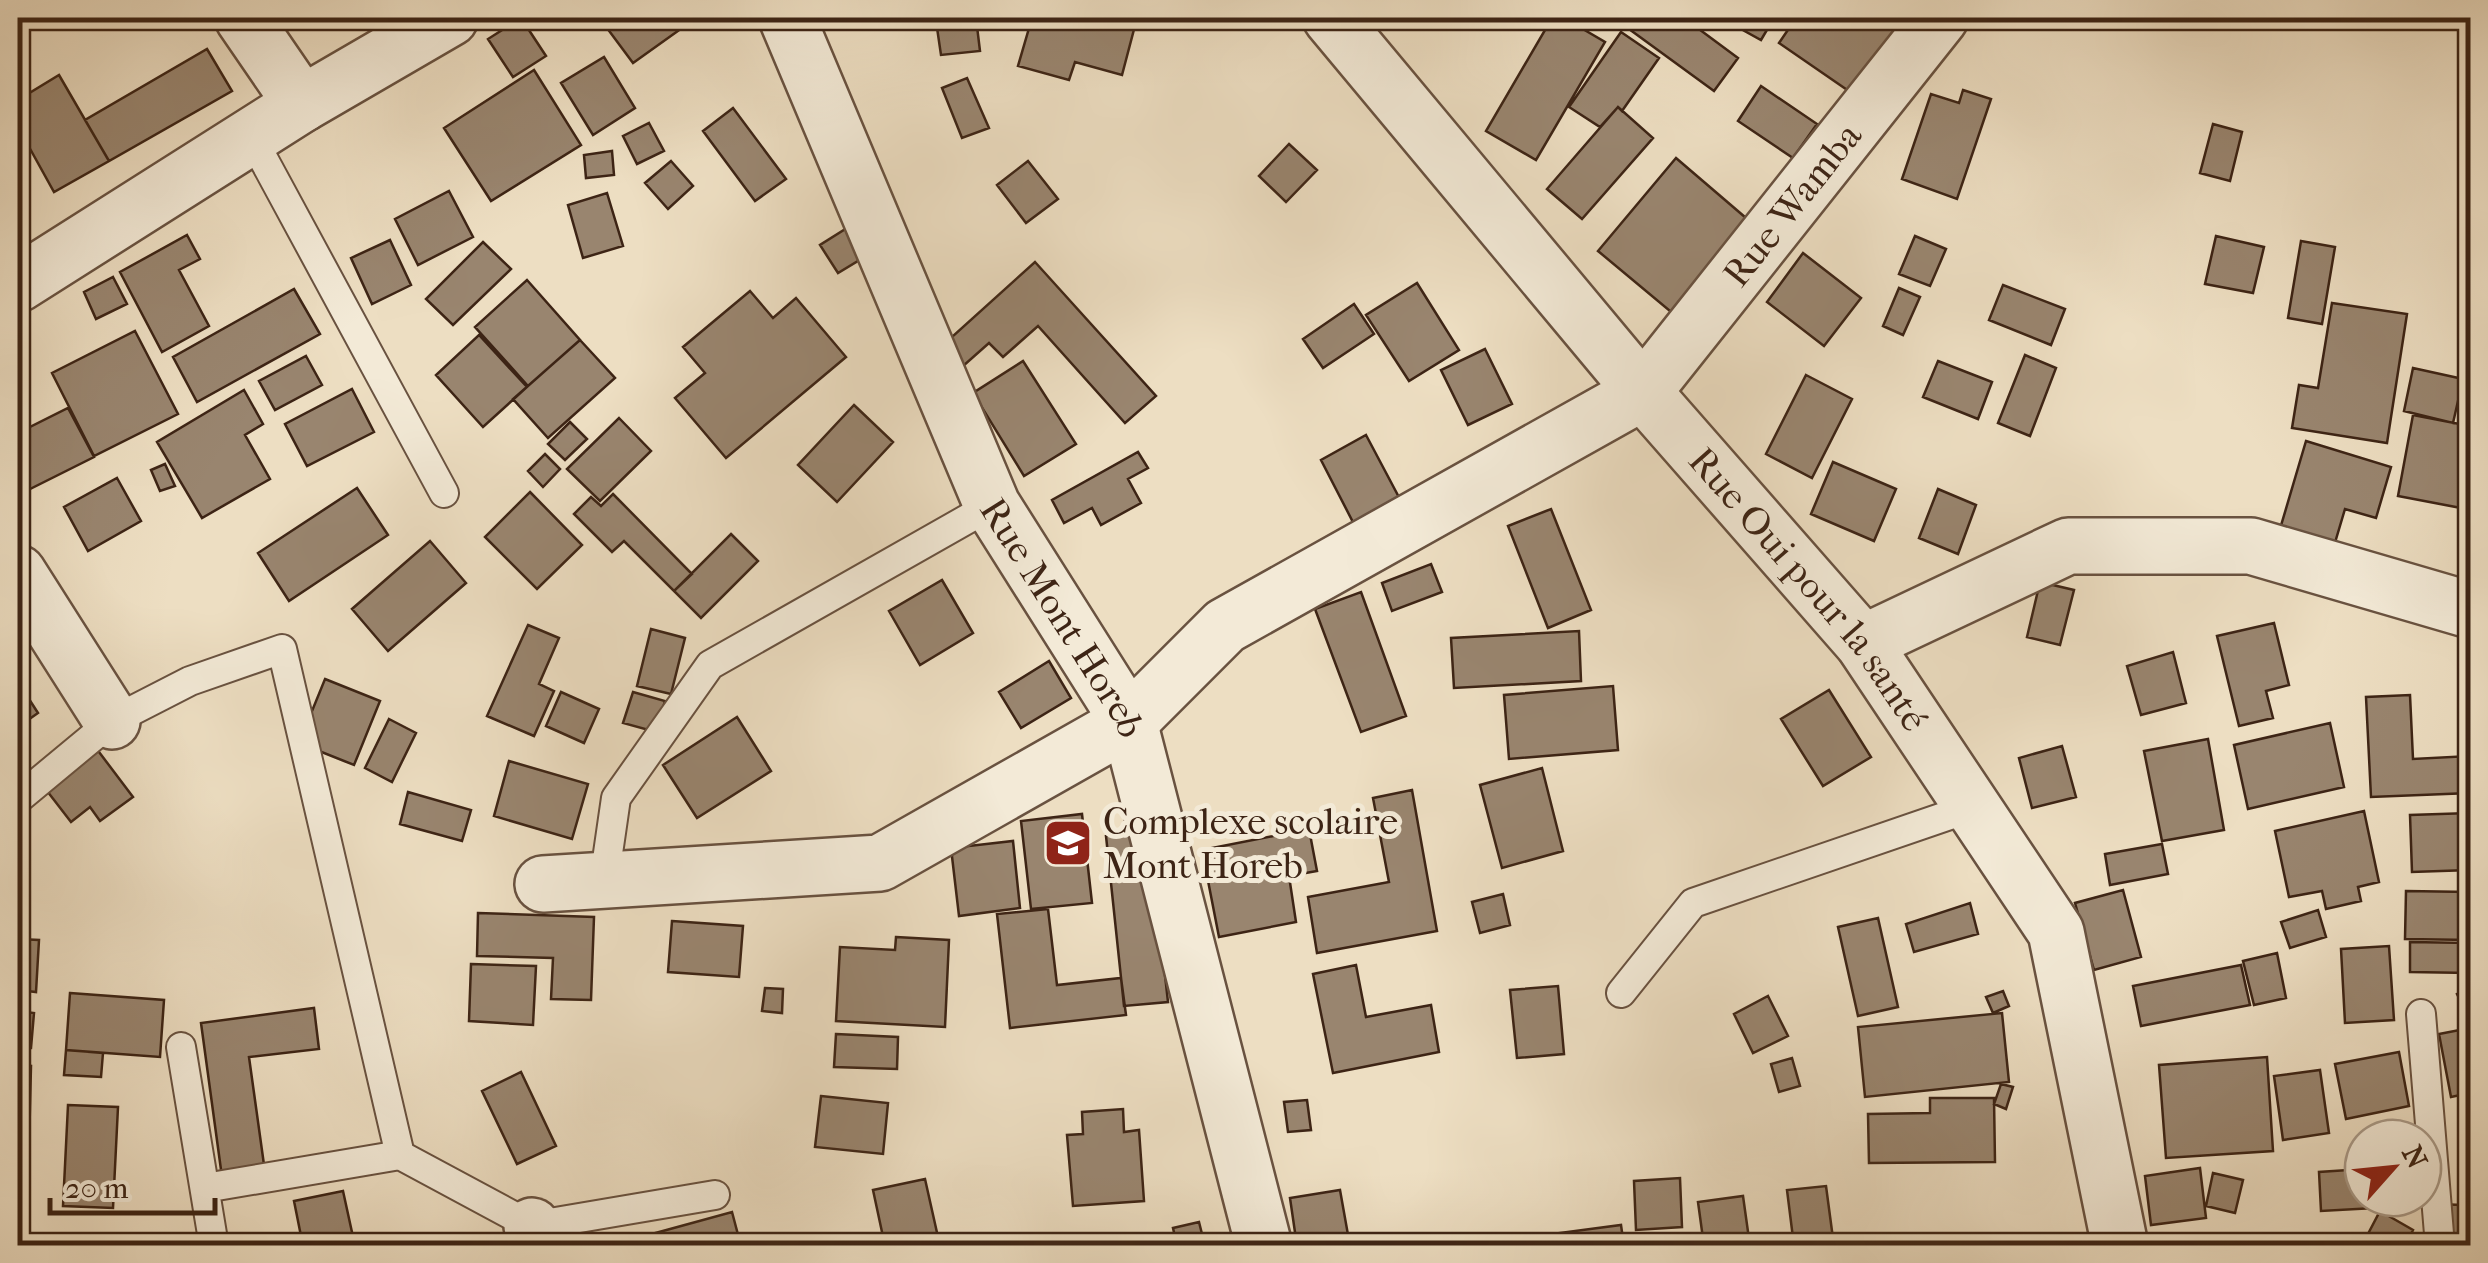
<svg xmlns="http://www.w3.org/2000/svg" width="2488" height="1263" viewBox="0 0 2488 1263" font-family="'IM FELL French Canon',serif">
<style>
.building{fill:#99856f;stroke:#3d2415;stroke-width:2.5}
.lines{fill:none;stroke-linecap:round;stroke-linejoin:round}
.lane-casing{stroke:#695240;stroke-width:32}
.street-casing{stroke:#695240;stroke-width:60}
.lane{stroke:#f3ead7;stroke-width:28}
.street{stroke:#f3ead7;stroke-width:55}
.labels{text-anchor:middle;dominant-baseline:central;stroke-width:10;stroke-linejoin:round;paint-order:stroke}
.street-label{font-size:38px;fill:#3d2415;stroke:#f3ead7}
.poi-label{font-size:38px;fill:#3d2415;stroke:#f3ead7;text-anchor:start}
</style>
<rect width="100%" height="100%" fill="#eddec2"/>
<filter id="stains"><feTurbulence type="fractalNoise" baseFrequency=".002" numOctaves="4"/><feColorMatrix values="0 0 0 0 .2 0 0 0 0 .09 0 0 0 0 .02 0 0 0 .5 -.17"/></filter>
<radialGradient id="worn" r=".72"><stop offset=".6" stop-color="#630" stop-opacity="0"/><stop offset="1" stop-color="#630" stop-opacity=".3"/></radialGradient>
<path class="building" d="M18,18L29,39L18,45Z
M521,18L546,56L513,77L488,39Z
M612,18H696L633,63L604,24Z
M976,18L980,51L941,55L936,21Z
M1032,18H1137L1122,75L1075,62L1069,80L1018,66Z
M1552,18H1564L1605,42L1536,160L1486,131Z
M1638,18H1684L1738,58L1714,91L1629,29Z
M1721,18H1774L1761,40Z
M1796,18H1875L1899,33L1856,96L1779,43Z
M1621,32L1659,58L1622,111L1618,107L1600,127L1569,107Z
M207,49L232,91L109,161L85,120Z
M604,57L635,108L593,135L561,83Z
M534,70L581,145L491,201L444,128Z
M59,75L109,161L54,192L18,127V100Z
M967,78L989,128L962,138L942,88Z
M1761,86L1817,124L1793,158L1738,121Z
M1963,90L1991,99L1957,199L1902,179L1931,94L1959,103Z
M1618,107L1653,138L1582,219L1547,189Z
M733,108L786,179L755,201L703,131Z
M649,123L664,151L637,164L623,136Z
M2213,124L2242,132L2230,181L2200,173Z
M1289,144L1317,170L1286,202L1259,176Z
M612,151L614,175L586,178L584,155Z
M1676,158L1753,224L1676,316L1598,251Z
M671,161L693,186L668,209L645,183Z
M1028,161L1058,199L1026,223L997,185Z
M449,191L473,237L418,265L395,219Z
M607,193L623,246L583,258L568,205Z
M847,228L866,256L838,273L820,245Z
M187,235L200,259L179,270L209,326L162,352L120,272Z
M1915,236L1946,249L1930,286L1899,274Z
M2216,236L2264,247L2253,293L2205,284Z
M390,240L411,285L372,304L351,258Z
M2301,241L2335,247L2322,324L2288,318Z
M483,242L511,269L453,325L426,299Z
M1803,253L1861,298L1824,346L1767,302Z
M1035,262L1156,396L1125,423L1038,326L1003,357L989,343L962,367L943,345Z
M113,277L127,304L96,319L84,292Z
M527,280L580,340L528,386L475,327Z
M1417,283L1459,350L1409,381L1366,315Z
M2003,285L2065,309L2051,345L1989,320Z
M1899,288L1920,297L1903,335L1883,326Z
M294,289L320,334L197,402L173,357Z
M750,291L773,318L796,298L846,357L726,458L675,398L705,373L683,347Z
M2332,303L2407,314L2387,443L2292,428L2299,385L2318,388Z
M1354,304L1374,334L1323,368L1303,339Z
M135,331L178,414L94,456L52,373Z
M479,335L527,387L483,427L436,375Z
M580,340L615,378L548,438L513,399Z
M1485,349L1512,404L1468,425L1441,370Z
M2025,355L2056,368L2030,436L1998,423Z
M306,356L322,385L275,410L259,381Z
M1023,361L1076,444L1024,476L973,393Z
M1938,361L1992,382L1978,419L1923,397Z
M2413,368L2463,379L2453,423L2404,411Z
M1806,375L1852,399L1812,478L1766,454Z
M352,389L374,432L307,466L285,424Z
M244,390L263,424L245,435L270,479L202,518L157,442Z
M854,405L893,442L837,502L798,465Z
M68,408L94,457L18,495V433Z
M2413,415L2470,426V457L2461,508L2398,496Z
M619,418L651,451L600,501L567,469Z
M570,422L587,439L565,460L548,444Z
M1366,435L1402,503L1356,528L1321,460Z
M2306,441L2391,467L2376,518L2345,509L2334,546L2280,529Z
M1138,452L1148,468L1128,479L1141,503L1101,525L1092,508L1064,523L1052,500Z
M545,454L560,469L543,487L528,471Z
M1833,462L1896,489L1874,541L1811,514Z
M165,464L175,486L160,491L151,470Z
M117,478L141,521L88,551L64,507Z
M357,488L388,535L289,601L258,553Z
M1938,489L1976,505L1958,554L1919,538Z
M530,492L582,545L537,589L485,537Z
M613,494L692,574L674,591L624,541L612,552L574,514L591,497L601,506Z
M1551,509L1591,610L1548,628L1508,526Z
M731,534L758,561L701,618L674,591Z
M430,541L466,583L388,651L352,609Z
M1431,564L1442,592L1392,611L1382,583Z
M942,580L973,633L920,665L889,611Z
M2040,582L2074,590L2060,645L2027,637Z
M1361,592L1406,716L1361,732L1315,609Z
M2274,623L2289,685L2266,691L2273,718L2239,726L2217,636Z
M528,625L559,638L539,684L554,691L534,736L487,716Z
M651,629L685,638L671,694L637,686Z
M1579,631L1581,681L1454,688L1451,638Z
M2173,652L2186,703L2141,715L2127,666Z
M1049,661L1071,698L1021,728L999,692Z
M2470,677V738L2460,736Z
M325,679L380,701L354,765L299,743Z
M18,682L38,713L18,727Z
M1613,686L1618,750L1509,759L1504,695Z
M1829,690L1871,757L1823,786L1781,719Z
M561,692L599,709L584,743L546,726Z
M633,692L665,701L656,732L623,723Z
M2410,695L2413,759L2470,756V793L2371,797L2366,697Z
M737,717L771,771L697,818L663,765Z
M389,719L416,733L392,782L365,768Z
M2330,723L2344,787L2248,809L2234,745Z
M2208,739L2224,830L2162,841L2144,751Z
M2062,746L2076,797L2032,808L2019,758Z
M96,748L133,797L100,821L90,807L71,822L44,787Z
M509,761L588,784L572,839L494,816Z
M1542,768L1563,851L1502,868L1480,785Z
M1412,790L1437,931L1317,953L1308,897L1389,882L1373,798Z
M408,792L471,810L462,841L400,824Z
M2364,811L2379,882L2358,887L2361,901L2326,909L2322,891L2289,897L2275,831Z
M2470,813V870L2412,872L2410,815Z
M1082,814L1092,903L1031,909L1021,821Z
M1309,829L1317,871L1289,876L1296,922L1219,937L1202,850Z
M1149,831L1168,1002L1124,1006L1106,836Z
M1013,841L1020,908L959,916L951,848Z
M2162,844L2168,874L2110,885L2105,854Z
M2123,890L2141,957L2094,970L2075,903Z
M2406,891L2470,892V940L2405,939Z
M1503,894L1510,925L1480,933L1472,902Z
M1970,903L1978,934L1914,952L1906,924Z
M1048,909L1057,985L1121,978L1126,1015L1010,1028L997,914Z
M2318,910L2326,937L2290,948L2281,922Z
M478,913L594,917L591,1000L551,999L553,958L477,956Z
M1878,918L1898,1007L1858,1016L1838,927Z
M672,921L743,926L739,977L668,972Z
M896,937L949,940L945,1027L836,1021L840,947L895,950Z
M18,939L39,940L36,992L18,990Z
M2410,942L2470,943V973L2410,972Z
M2389,946L2394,1020L2345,1023L2341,949Z
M2277,953L2286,998L2254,1005L2243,961Z
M471,964L536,966L533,1025L469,1021Z
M1356,965L1366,1017L1431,1005L1439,1052L1333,1073L1313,974Z
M2241,965L2250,1005L2141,1026L2133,986Z
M1558,986L1564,1054L1517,1058L1510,990Z
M2470,987V1013L2467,1014L2457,994Z
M765,988L783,989L782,1013L762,1011Z
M2003,991L2009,1006L1993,1013L1986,997Z
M70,993L164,1000L160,1057L66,1050Z
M1768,996L1788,1036L1753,1053L1734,1014Z
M314,1008L319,1049L249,1057L265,1172L222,1177L201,1023Z
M18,1011L34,1013L31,1048L18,1047Z
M2002,1013L2009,1082L1865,1097L1858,1027Z
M2470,1028V1093L2451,1097L2439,1034Z
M836,1034L898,1037L897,1069L834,1067Z
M66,1050L103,1053L101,1077L64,1075Z
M2399,1052L2409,1106L2346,1119L2335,1064Z
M2267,1057L2273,1151L2166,1158L2159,1065Z
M1792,1058L1800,1086L1779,1092L1771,1064Z
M18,1065L31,1066L29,1147L18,1146Z
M2320,1070L2329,1133L2283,1140L2274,1076Z
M521,1072L556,1146L517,1164L482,1091Z
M2001,1084L2013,1087L2006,1109L1994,1104Z
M821,1096L888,1103L883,1154L815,1147Z
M1930,1098H1994L1995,1162L1869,1163L1868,1114L1930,1113Z
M1307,1100L1311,1130L1288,1132L1284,1102Z
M68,1105L118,1107L113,1208L63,1206Z
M1123,1109L1124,1132L1139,1130L1144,1201L1073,1206L1067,1135L1083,1134L1082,1112Z
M18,1162H25L24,1197H18Z
M2200,1168L2206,1218L2151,1225L2145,1176Z
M2363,1169V1198H2411V1206L2321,1211L2319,1172Z
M2213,1173L2243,1180L2235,1213L2206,1206Z
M1680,1178L1682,1227L1636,1230L1634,1181Z
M925,1179L940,1246H885L873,1190Z
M1826,1186L1834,1246H1794L1787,1190Z
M1340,1190L1350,1246H1297L1290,1198Z
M343,1191L355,1246H303L294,1201Z
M1743,1196L1750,1246H1704L1698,1202Z
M2438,1204L2461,1205L2460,1243L2437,1242Z
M2380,1211L2413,1230L2405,1246H2393L2369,1232Z
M732,1212L741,1246H643L641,1237Z
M1199,1222L1205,1246H1177L1173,1228Z
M1621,1225L1624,1246H1554L1552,1234Z"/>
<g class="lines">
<g class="lane-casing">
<path id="lane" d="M252,138L444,493
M18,799L112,721L190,681L282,649L400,1155L532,1226L715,1195
M604,881L616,798L710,665L992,505
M1621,993L1693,903L1970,808
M2421,1014L2440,1246
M181,1047L214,1246
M205,1188L400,1155"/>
</g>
<g class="street-casing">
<g id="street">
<path d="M243,18L302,104"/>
<path id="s1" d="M787,18L992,505L1129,722L1264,1246"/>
<path id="s2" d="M1331,18L1643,392L1863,643L2056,932L2120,1246"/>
<path d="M18,284L302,104L450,18"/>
<path d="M18,573L112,721"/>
<path d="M1863,643L2068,546H2251L2470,610"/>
<path id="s3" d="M543,884L880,863L1129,722L1225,626L1643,392L1940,18"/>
<path d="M532,1226L538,1246"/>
</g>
</g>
<use href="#lane" class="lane"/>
<use href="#street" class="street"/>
</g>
<defs>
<g id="school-square" transform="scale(2.5)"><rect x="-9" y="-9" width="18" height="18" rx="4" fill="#8f2418" stroke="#f3ead7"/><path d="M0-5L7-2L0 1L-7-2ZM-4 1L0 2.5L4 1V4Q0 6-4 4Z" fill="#fff"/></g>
</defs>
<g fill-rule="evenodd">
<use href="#school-square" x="1068" y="843"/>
</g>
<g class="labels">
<g class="street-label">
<text stroke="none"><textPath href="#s3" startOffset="1478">Rue Wamba</textPath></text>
<text stroke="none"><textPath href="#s2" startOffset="745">Rue Oui pour la santé</textPath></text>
<text stroke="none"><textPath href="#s1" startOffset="662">Rue Mont Horeb</textPath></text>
</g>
<g class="poi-label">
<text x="1103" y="821">Complexe scolaire<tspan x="1103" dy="44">Mont Horeb</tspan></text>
</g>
</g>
<rect width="2488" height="1263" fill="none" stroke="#eddec2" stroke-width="60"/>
<rect x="20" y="20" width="2448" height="1223" fill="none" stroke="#3d2415" stroke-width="5"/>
<rect x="30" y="30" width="2428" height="1203" fill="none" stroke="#3d2415" stroke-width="2.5"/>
<g transform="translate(2393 1168) rotate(63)"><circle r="48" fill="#f3ead7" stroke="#aa9b89" stroke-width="2.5"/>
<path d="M0-8L18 38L0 25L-18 38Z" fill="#8f2418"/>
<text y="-15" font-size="28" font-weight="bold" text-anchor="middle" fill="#3d2415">N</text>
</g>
<path d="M50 1198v15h165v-15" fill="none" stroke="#3d2415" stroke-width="5"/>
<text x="65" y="1198" font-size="30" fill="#3d2415" stroke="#f3ead7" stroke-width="8" paint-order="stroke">20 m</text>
<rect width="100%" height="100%" filter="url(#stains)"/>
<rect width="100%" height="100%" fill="url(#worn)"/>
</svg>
